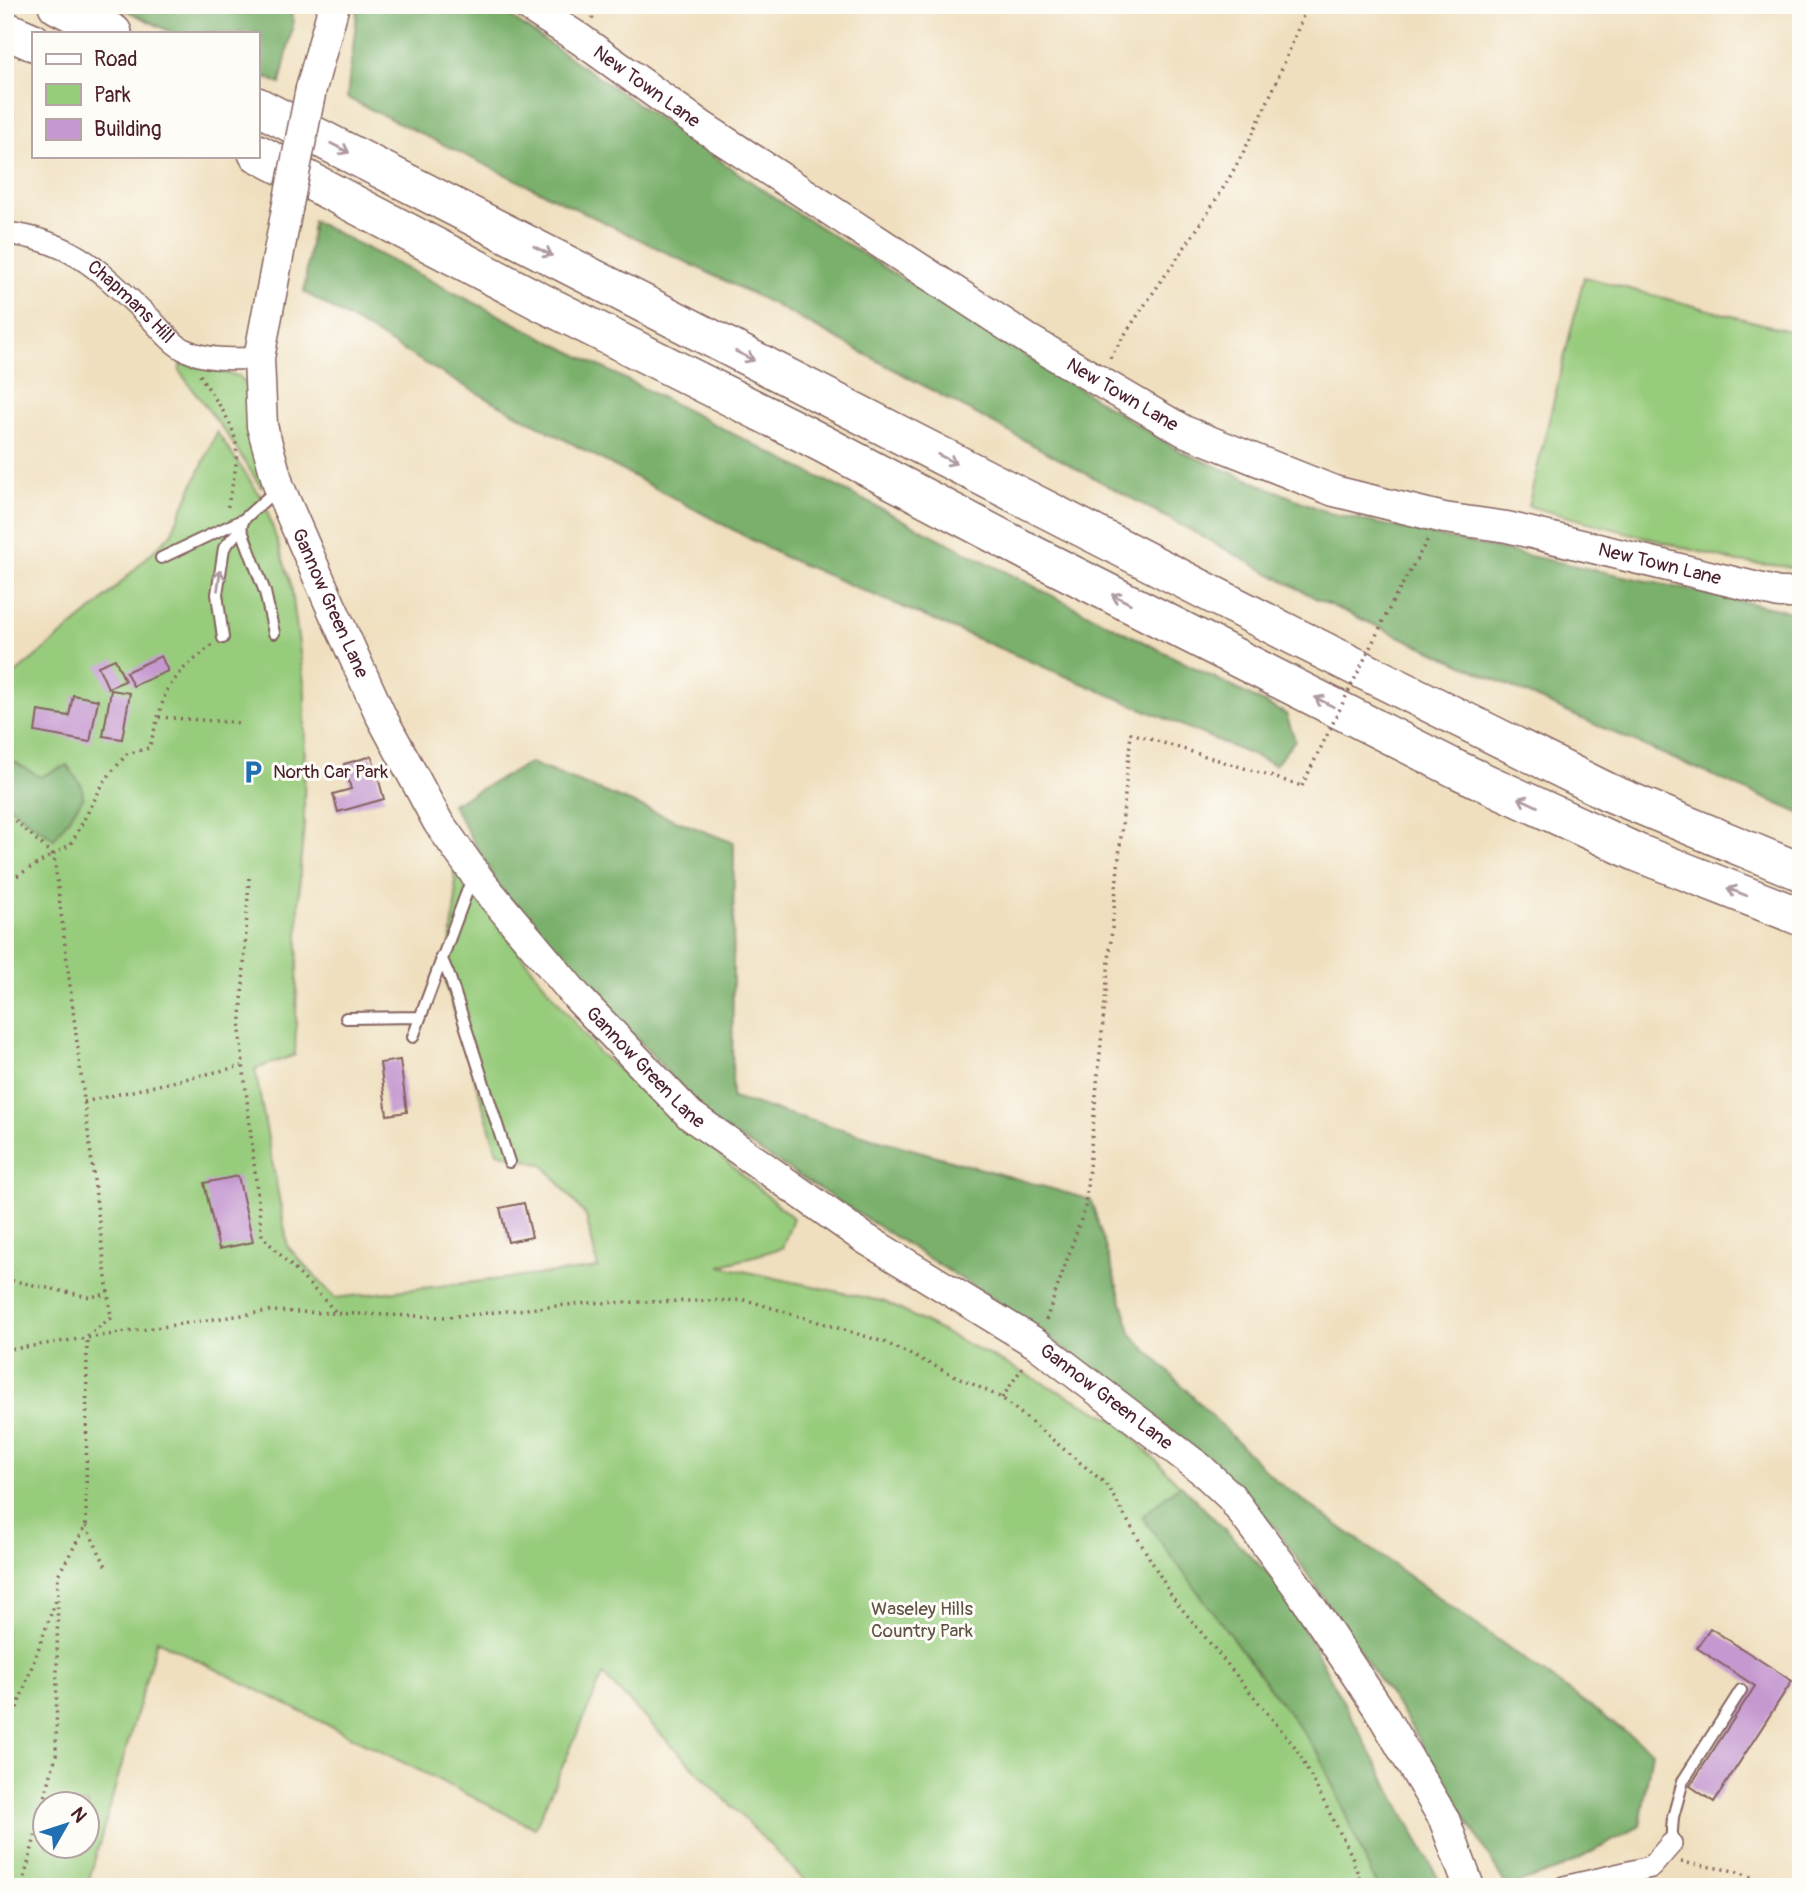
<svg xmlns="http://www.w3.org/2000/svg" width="1806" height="1892" viewBox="0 0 1806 1892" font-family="Pangolin,sans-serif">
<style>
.green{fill:#98cc7d;stroke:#717654;stroke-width:2;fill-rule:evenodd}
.forest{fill:#7ab06c;stroke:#62684c;stroke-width:2}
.building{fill:#c598d0}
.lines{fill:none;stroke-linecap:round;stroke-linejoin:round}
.lane-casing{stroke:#84625e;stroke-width:14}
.street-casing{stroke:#84625e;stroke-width:24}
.secondary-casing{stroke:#84625e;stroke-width:33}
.highway-casing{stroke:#84625e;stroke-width:40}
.path{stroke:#84625e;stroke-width:3.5;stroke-dasharray:2 5;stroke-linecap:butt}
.lane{stroke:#fff;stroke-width:10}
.street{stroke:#fff;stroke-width:21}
.secondary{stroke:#fff;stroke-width:30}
.highway{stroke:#fff;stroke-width:37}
.secondary-bridge-casing{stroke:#84625e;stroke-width:33;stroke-linecap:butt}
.path-bridge{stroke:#84625e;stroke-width:3.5;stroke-dasharray:2 5;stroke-linecap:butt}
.secondary-bridge{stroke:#fff;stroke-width:30}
.oneway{stroke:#ae9aa0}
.labels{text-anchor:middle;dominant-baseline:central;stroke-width:6;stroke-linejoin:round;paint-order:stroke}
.street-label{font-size:19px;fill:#4a1f2b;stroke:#fdfcf7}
.poi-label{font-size:19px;fill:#4a1f2b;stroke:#fdfcf7;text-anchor:start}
.park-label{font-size:19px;fill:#615344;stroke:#fdfcf7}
</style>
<rect width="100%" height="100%" fill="#fdfcf7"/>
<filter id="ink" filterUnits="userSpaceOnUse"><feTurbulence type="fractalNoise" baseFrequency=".0143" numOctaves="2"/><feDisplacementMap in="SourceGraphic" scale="14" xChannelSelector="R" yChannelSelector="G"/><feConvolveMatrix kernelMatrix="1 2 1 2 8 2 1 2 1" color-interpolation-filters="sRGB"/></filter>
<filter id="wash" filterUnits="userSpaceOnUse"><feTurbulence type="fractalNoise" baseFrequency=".00686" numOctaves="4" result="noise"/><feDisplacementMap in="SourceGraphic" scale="28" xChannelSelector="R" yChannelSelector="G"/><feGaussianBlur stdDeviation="1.57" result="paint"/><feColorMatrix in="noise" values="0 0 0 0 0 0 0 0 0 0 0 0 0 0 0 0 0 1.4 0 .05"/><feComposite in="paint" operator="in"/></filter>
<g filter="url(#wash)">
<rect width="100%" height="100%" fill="#efdfbe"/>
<path class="green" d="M1584,277L1801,334V568L1738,562L1528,506Z
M180,363L239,376L250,389L269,473L261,487L230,439L180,372Z
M217,432L264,501L291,584L305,691L304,825L300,867L295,1055L255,1069L288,1247L335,1298L598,1268L586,1216L544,1165L497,1152L446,983L456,896L454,870L598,1052L793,1218L782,1248L720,1266L885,1302L1117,1421L1282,1588L1440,1887H811L603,1675L535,1828L157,1640L87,1887H5V682L98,605L171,534ZM46,1804H88V1846H46Z"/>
<path class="forest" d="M115,5H288L294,21L280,84L257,73V33H173Z
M358,5H483L506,14L792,210L1180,451L1329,513L1801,614V814L1580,718L1319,600L773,304L347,98Z
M313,221L1286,714L1295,740L1275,765L782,556L455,381L304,292Z
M5,756L40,777L67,765L82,786L83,798L54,839L20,815L5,801Z
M530,763L734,843L732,1098L1091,1200L1132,1335L1275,1480L1652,1751L1640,1826L1564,1867L1507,1887L1414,1731L1276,1528L1199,1451L1023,1318L712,1121L500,888L452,804Z
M1180,1484L1282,1588L1443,1887H1377L1319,1754L1142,1517Z"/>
<g id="blocks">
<path class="building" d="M161,656L168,671L133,686L126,672Z
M115,659L125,681L108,688L98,666Z
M111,690L130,693L122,739L103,736Z
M73,695L98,700L90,742L35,732L38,711L69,716Z
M372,756L384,799L338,812L333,794L351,789L344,764Z
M400,1060L407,1112L387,1115L380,1063Z
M238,1176L253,1242L219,1249L204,1183Z
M524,1203L532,1237L508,1242L500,1208Z
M1710,1628L1792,1681L1714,1802L1690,1786L1755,1686L1697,1648Z"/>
</g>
</g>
<g filter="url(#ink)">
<use href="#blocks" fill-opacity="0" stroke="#84625e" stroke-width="2"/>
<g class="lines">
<g class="lane-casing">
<path id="lane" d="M241,528L265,592L274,633
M161,558L244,519
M223,638L217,594L224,548L241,528L244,519L277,489
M441,957L450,978L509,1162
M346,1018L420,1017
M413,1037L472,878
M1671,1844L1673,1817L1683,1781L1741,1690"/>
</g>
<g class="street-casing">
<g id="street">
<path id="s1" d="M5,233C75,241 101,272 150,318C160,328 172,344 185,350C209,361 234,359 259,358"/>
<path d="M1564,1887L1651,1867L1671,1844"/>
</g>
</g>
<g class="secondary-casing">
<g id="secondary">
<path id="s2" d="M527,5L580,39L700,125L1029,340L1184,431L1334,491L1444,518L1507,527L1779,593H1801"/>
<path d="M311,89L334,5"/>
<path id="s3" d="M287,209L259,358L262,426L279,487L330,604L381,716L438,822L483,885L578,998L690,1115L864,1238L1037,1344L1201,1469L1231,1497L1295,1583L1379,1709L1444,1819L1469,1887"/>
</g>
</g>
<g class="highway-casing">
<path id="highway" d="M57,5L113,33
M5,30L33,42
M257,106L1286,632L1608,792L1801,872
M257,153L539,301L808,436L1034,555L1456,769L1638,853L1801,917"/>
</g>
<path class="path" d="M592,19L601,5
M1110,358C1153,288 1209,220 1246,147C1269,101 1289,53 1307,5
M200,375C212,396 233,420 236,444C239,466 230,490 227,511
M1392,603L1428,539
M159,717L242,723
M5,811L54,856L111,1318L87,1336L86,1526L58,1575L56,1755L22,1887
M249,878L240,1036L262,1236L336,1312
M5,883L71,844L105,780L127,754L149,748L166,691L183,669L212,645
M84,1102L242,1066
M5,1279L90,1297L108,1294
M1046,1320L1085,1208L1131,733L1302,786
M5,1350L269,1311L447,1317L587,1303L746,1300L884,1342L1002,1398L1106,1484L1173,1598L1296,1748L1352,1856L1362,1887
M1002,1398L1024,1365
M86,1526L106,1566
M5,1741L56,1600
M1681,1862L1735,1871L1780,1887"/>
<use href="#lane" class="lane"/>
<use href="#street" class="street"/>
<use href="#secondary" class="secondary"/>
<use href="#highway" class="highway"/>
<g class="secondary-bridge-casing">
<path id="secondary-bridge" d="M287,209L311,89"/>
</g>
<path class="path-bridge" d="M1302,786L1392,603"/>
<use href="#secondary-bridge" class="secondary-bridge"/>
</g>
<defs><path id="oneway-shaft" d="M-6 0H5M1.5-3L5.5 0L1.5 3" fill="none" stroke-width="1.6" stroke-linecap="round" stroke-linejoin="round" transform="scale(1.75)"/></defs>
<g class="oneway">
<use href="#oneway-shaft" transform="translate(340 148) rotate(27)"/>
<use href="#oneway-shaft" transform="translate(543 251) rotate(27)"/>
<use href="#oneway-shaft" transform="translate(745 356) rotate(27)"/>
<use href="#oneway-shaft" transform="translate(947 459) rotate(27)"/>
<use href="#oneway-shaft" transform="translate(219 580) rotate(-82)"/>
<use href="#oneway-shaft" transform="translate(1121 599) rotate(-153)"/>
<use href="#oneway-shaft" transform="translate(1324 702) rotate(-153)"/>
<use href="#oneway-shaft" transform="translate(1528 802) rotate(-155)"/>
<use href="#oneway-shaft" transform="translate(1737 892) rotate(-159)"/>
</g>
</g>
<defs>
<g id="parking-bare" transform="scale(1.89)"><path d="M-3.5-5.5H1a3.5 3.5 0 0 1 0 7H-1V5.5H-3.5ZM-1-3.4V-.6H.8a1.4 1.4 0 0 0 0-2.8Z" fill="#1f6fb2" stroke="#fdfcf7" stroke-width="2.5" paint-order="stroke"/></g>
</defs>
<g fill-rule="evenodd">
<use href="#parking-bare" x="253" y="772"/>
</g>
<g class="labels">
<g class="street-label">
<text stroke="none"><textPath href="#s2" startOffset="145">New Town Lane</textPath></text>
<text stroke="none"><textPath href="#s1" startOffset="147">Chapmans Hill</textPath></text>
<text stroke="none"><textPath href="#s2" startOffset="712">New Town Lane</textPath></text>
<text stroke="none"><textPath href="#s2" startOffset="1279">New Town Lane</textPath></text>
<text stroke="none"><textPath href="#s3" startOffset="410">Gannow Green Lane</textPath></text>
<text stroke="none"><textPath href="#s3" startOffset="976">Gannow Green Lane</textPath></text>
<text stroke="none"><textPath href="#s3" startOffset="1544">Gannow Green Lane</textPath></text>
</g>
<g class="poi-label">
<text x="273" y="772">North Car Park</text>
</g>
<g class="park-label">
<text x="922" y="1609">Waseley Hills<tspan x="922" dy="22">Country Park</tspan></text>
</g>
</g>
<rect width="1806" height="1892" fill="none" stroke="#fdfcf7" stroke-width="28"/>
<rect x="32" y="32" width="228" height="126" fill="#fdfcf7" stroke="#b5a4a5" stroke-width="2"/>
<rect x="46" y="54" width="35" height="10" fill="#ffffff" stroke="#b5a4a5" stroke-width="2"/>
<text x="94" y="66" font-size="21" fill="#4a1f2b">Road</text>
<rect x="46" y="84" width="35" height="21" fill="#98cc7d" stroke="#b5a4a5" stroke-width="2"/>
<text x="94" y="102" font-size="21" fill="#4a1f2b">Park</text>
<rect x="46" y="119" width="35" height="21" fill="#c598d0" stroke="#b5a4a5" stroke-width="2"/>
<text x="94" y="136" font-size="21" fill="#4a1f2b">Building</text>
<g transform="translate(66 1825) rotate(51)"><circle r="33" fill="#fdfcf7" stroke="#b5a4a5" stroke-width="2"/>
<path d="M0-5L12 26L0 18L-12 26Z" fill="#1f6fb2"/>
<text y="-10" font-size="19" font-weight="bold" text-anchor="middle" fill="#4a1f2b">N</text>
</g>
</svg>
